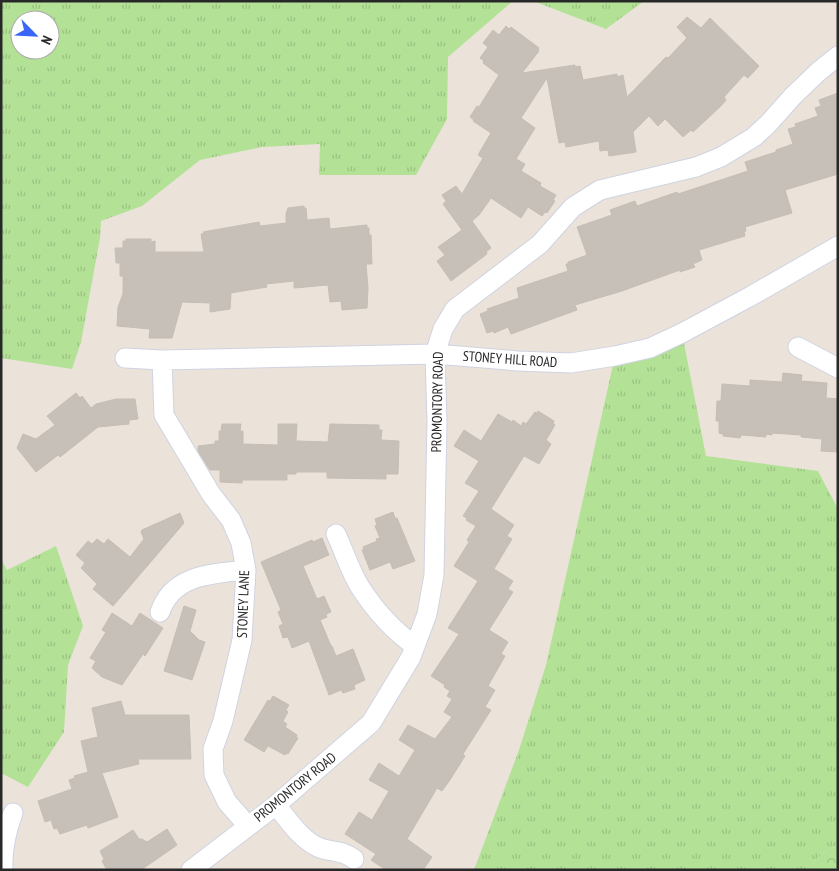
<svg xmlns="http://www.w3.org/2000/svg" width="839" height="871" viewBox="0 0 839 871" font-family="'PT Sans Narrow',sans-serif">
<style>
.grass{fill:url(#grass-tufts);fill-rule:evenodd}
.forest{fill:url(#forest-crowns)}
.building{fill:#c6c0b9;stroke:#c6beb4}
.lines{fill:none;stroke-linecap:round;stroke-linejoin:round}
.minor-casing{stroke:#cfd3e1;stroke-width:21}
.minor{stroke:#fff;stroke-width:19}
.labels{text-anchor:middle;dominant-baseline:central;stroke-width:5;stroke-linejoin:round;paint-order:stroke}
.street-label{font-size:14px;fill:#282828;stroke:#fff}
</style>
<defs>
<pattern id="grass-tufts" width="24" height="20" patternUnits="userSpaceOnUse" patternTransform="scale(1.25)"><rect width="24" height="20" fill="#b3e196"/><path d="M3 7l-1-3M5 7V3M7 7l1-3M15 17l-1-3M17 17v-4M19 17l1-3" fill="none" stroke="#9ac181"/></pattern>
<pattern id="forest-crowns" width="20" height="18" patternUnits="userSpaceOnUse" patternTransform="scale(1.25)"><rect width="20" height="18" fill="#b3e196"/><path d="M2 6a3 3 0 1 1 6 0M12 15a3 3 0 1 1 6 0" fill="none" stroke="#9ac181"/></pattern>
</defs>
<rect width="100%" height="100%" fill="#ebe3da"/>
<path class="grass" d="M1,1H513L448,57L447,119L416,175H319L320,144L262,147L200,160L142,206L101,221L100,238L81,342L72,369L1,358ZM20,20H50V50H20Z
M533,1H644L606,29Z
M682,333L706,456L818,471L838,509V845C826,850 815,859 808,870H474L519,750L546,665L615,356Z
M56,546L83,626L68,665L64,732L28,787L1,773V559L7,570Z"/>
<path class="forest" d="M838,845V870H808C815,859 826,850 838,845Z"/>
<path class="building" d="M687,17L701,28L710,18L759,66L748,78L744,75L724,97L726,100L721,106L693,132L691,130L683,137L665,119L658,126L649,116L633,132L636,152L609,156L608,150L600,151L599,141L566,147L565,142L559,143L547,78L521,118L535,128L516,159L525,164L521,171L541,183L540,186L556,195L553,200L555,201L547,213L545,212L542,216L528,207L521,218L491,198L479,215L472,221L491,248L486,252L487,254L451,281L437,261L445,255L438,247L462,230L443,204L446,201L442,195L456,186L462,194L483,158L478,155L491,133L473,121L474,120L470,117L477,106L479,107L499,75L483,63L484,61L480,58L488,47L483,43L493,30L499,35L506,26L509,29L511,27L539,48L538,50L539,51L522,73L575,65V67L580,66L583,80L617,74V77L623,75L627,97L666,57L668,58L687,38L677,27Z
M838,93V174L785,190L792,213L745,227L746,231L744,232L745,236L699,250L702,260L693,264L695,267L680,272V270L622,291L575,305L577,310L511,334L508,327L494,333L493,331L487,333L480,314L488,311L487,309L519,298L517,288L568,271L566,264H568V262L587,255L577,227L612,215L610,210L635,201L637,206L677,192L678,194L748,171L745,162L776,152V150L793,144L788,129L796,127L795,124L818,116L815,108L821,106L819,100Z
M304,206V208H306L307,220L329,218L330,229L367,225V228H369V235H371L372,264H366L368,288L367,308L342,310L341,301L330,302L328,285L294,288V281L266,284L267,287L231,293L230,309L210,312V303L182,302L172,338H149L150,329L117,326L118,307L123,294V276H120V263H116L115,248H123V241H126V239H151V242L155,241V252H204L201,234H204L203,232L259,222L260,226L286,223V214L288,208Z
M783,373L802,375L801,381L827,383L826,398L838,399V452L821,451L822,439L801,437V435L772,433V435L766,434V437L741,435L740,438L723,436V434L719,433V421H716L717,401H721L722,384L750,386V380L782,382Z
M76,393L80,398L82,396L91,408L96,404L116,399H135L138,419L129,420V424L98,427L60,457L58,455L36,472L17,448L23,434L36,439L55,425L47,416Z
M538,411L554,421L553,423L555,425L546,440L551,444L539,464L524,456L491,509L514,525L507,536L512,539L494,569L513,581L508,589L513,592L489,630L508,642L501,654L505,656L488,686L495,690L485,707L491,710L463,754L465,756L450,780L442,791L437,788L407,839L432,857L423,870H386L371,860L376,854L345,834L359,812L372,820L389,791L369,780L379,763L399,776L415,750L399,740L408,725L435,739L452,717L444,712L452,699L447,696L450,691L444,687L445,685L431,676L459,634L448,628L478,581L454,566L469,542L467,540L476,526L466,520L467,518L463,516L479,491L465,483L479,461L454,446L464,430L481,441L498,414L512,422L513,420L521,426L523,422L526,424L535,412L537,413Z
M222,424H241L240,431H243V444L278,445V424H297L296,441L328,442L330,424L379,425V430H382L381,440L399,441L398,474H386V479L327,478V472H296V474H287V480H242V483L220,482V470H210L198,451V446L215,444V441H219V431H221Z
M393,512L395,518H397L415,561L393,569L390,562L370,570L362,550L364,549L363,547L377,541L376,539L380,538L375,526L377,525L375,519Z
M180,513L184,523L113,606L93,589L97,584L81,568L85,563L76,555L88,541L92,544L97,539L104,544L108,539L130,557L144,539L141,532L142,530Z
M322,538L329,555L303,566L317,599L324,596L331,612L326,614L327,617L320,620L331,646H332L336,656L353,649L365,680L354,685L355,689L343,693L341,690L329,695L309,641L292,648L288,637L283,638L279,626L283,624L278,612L281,610L261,562L312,540L313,542Z
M184,606L196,610L190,631L199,640L205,642L192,680L164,671Z
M112,613L132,626L140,613L163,628L145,656L143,654L122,685L102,677L92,668L96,661L90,658L106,632L102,630Z
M273,696L289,705L286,710L288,712L283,721L287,724L285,727L297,735L296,737L298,738L288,754L286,753L285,755L268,746L264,752L244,740L268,700L270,701Z
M121,701L125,715H189L191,759H138L139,764L102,773L118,817L88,828L87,825L60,834L57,828L54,829L51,820L45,822L38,801L72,789L69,780L75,778L74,776L88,772L81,741L98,737L92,708Z
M167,829L177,845L141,870H107L102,861L104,859L100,851L133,830L139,839H142L147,842Z"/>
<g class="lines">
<g class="minor-casing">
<path id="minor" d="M798,347L838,368
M125,358L162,360L435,354L518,361L571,363L615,356L650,348L682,333L751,296L838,246
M162,360L164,415L211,494L231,520L241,543L246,570L242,640L223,721L213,749L214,775L227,802L248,826
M336,534C344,551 350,571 360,587C374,609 394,631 415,646
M160,612C173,574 212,574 246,570
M276,805C288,820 304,844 323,849C334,852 344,851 354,859
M3,870C2,849 6,832 13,813
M191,870L276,805L371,723L411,657L427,614L434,575L437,422L435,354L443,329L455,309L540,244L573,207L600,190L696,167L721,157L754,137L768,124L793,96L818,72L838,56"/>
</g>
<use href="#minor" class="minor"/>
</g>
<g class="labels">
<g class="street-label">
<text transform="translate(510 359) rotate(4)">STONEY HILL ROAD</text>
<text transform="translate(437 402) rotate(-89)">PROMONTORY ROAD</text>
<text transform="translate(243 604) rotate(-88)">STONEY LANE</text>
<text transform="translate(295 787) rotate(-39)">PROMONTORY ROAD</text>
</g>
</g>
<rect width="839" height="871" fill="none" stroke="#282828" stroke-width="5"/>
<g transform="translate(35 35) rotate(114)"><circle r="24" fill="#ffffff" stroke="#a9a9a9"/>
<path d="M0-4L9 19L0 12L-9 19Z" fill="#3a66f7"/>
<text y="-8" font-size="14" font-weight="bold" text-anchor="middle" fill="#282828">N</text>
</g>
</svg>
